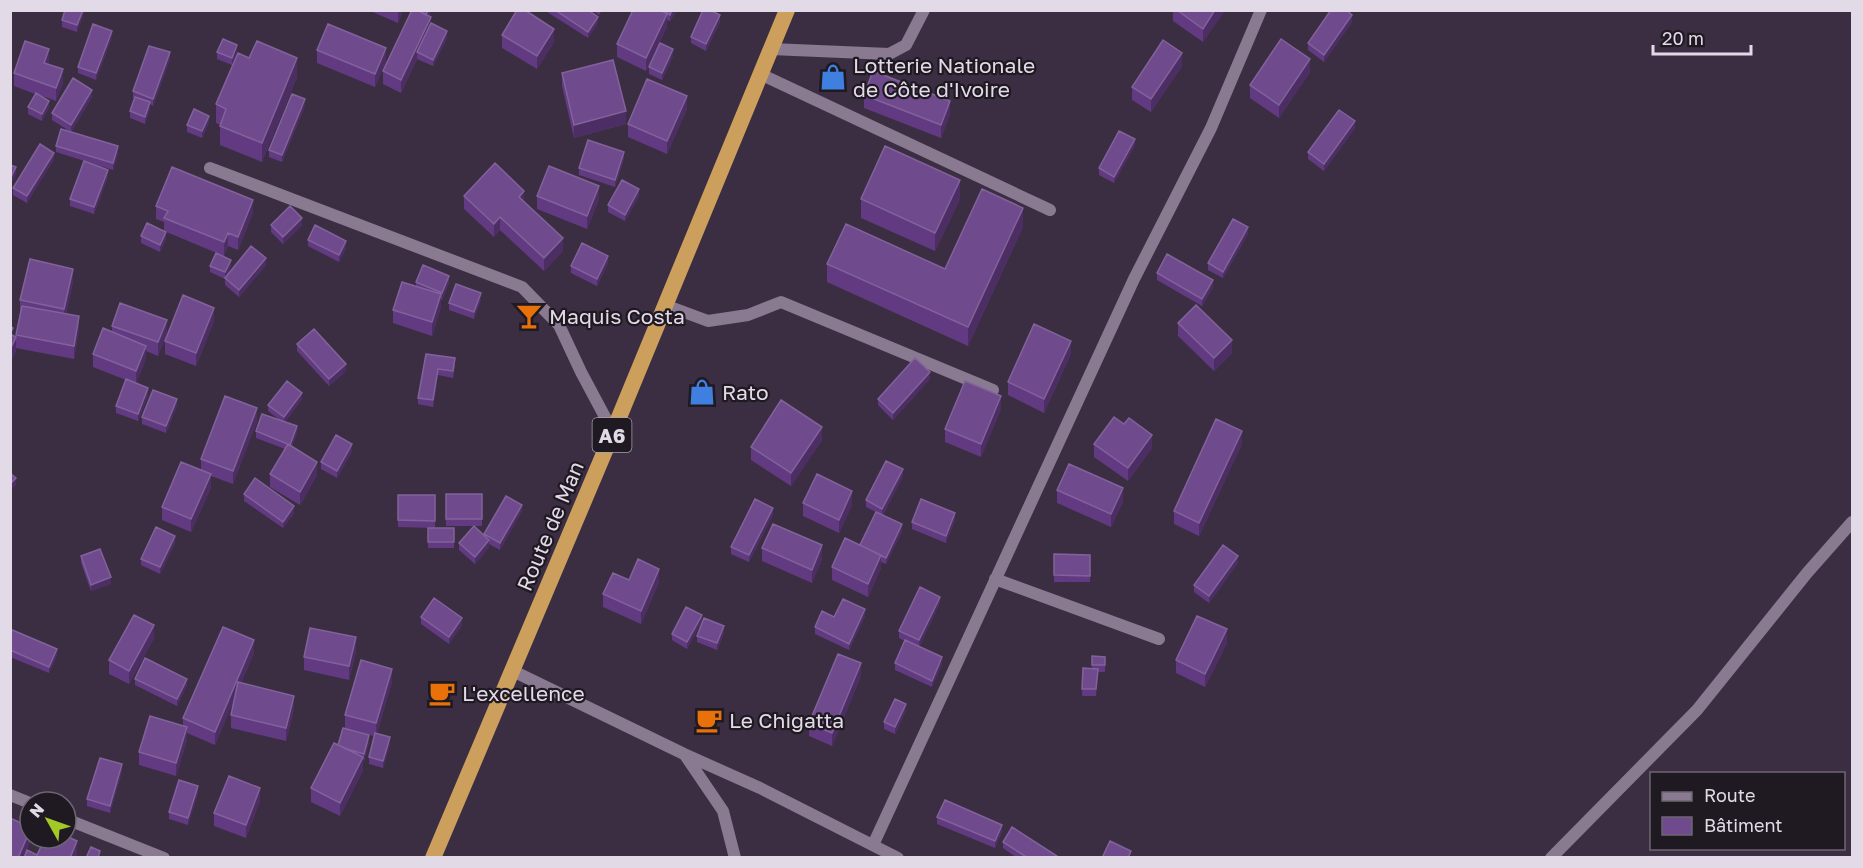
<svg xmlns="http://www.w3.org/2000/svg" width="1863" height="868" viewBox="0 0 1863 868" font-family="'Golos Text',sans-serif">
<style>
.lines{fill:none;stroke-linecap:round;stroke-linejoin:round}
.service{stroke:#8a7a91;stroke-width:12}
.minor{stroke:#8a7a91;stroke-width:12}
.trunk{stroke:#cca05c;stroke-width:16}
.wall{fill:#613a82}
.shaded-wall{fill:#4c2e64}
.building{fill:#6f4b8d;stroke:#81629b;stroke-width:1.5}
.labels{text-anchor:middle;dominant-baseline:central;stroke-width:4.5;stroke-linejoin:round;paint-order:stroke}
.shield{fill:#1f1922;stroke:#a8a0ac;stroke-width:1.5}
.shield-label{font-size:20px;font-weight:bold;fill:#e3dae7}
.poi-label{font-size:21px;fill:#e3dae7;stroke:#1f1922;text-anchor:start}
.street-label{font-size:21px;fill:#e3dae7;stroke:#1f1922}
</style>
<rect width="100%" height="100%" fill="#3c2e42"/>
<g class="lines">
<path class="service" d="M771,49L889,54L906,45L924,10
M1551,858L1697,710L1807,573L1852,522"/>
<path class="minor" d="M760,74L1050,210
M210,168L522,287L559,325L581,372L613,432
M665,305L708,321L748,315L781,302L993,390
M995,579L1159,639
M513,671L684,754L760,788L898,858
M685,755L723,811L735,858
M10,795L30,803
M66,819L164,858
M873,845L1134,279L1211,128L1261,10"/>
<path class="trunk" d="M433,858L613,432L787,10"/>
</g>
<path class="wall" d="M85,10L77,32L62,27V20Z
M368,10H403L398,23Z
M410,10H431L429,16L431,23L447,38L433,66L417,59L401,93L383,84V71L410,14Z
M544,10H588L598,23L588,38Z
M592,10H602L599,15Z
M633,10H677L670,21L667,20V27L646,71L617,57V44Z
M1173,10H1225L1203,42L1173,21Z
M720,22L706,51L691,43V37Z
M1352,22L1324,62L1308,50V43Z
M502,35L554,42L537,69L502,48Z
M112,37L96,80L78,73V67Z
M317,50L386,61L375,87L317,63Z
M237,51L232,65L217,59V52Z
M673,56L662,80L649,74V67Z
M249,58L297,77L262,162L220,145V125L216,123V104Z
M170,59L153,106L150,104V109L145,124L130,118V111L135,99L133,98V91Z
M49,62L48,65L63,83L56,101L37,94L49,107L42,121L28,114V107L35,94L14,86V73Z
M1182,66L1151,112L1132,100V87Z
M1310,72L1279,118L1250,98V85Z
M562,73L626,124L574,138L562,86Z
M864,95L950,114L941,138L864,108Z
M92,97L71,132L52,120V113Z
M305,106L282,162L269,157V150Z
M687,109L667,154L628,137V124Z
M209,122L202,138L187,132V125Z
M1355,128L1324,171L1308,159V152Z
M1135,145L1114,183L1099,175V168Z
M56,146L118,153L113,170L56,152Z
M54,159L27,203L13,195V188Z
M624,159L615,187L579,175V168Z
M108,177L94,214L70,206V199Z
M464,196L524,201L563,251L544,271L500,230L494,237L464,209Z
M537,196L599,199L587,229L537,209Z
M639,196L625,221L608,212V205Z
M861,199H960L935,251L861,218Z
M156,206L253,213L238,250L228,246L224,256L164,231V222L156,219Z
M271,225H302L283,244L271,232Z
M1023,227L968,346L827,282V264L945,269Z
M1248,234L1223,278L1208,270V263Z
M141,236L166,239L160,252L141,243Z
M308,240L346,248L339,262L308,246Z
M608,263L597,286L571,273V266Z
M266,265L239,297L225,285V279L210,272V266L231,267L226,277Z
M1157,273L1213,287L1202,306L1157,280Z
M73,282L66,314L79,329L74,359L16,348V351L10,363V326L13,336L16,337L20,313V300Z
M416,282L449,283L442,300H441V307L432,336L393,323V310L416,286Z
M481,299L474,319L449,310V303Z
M214,321L196,366L165,354V341Z
M1178,323L1232,353L1214,371L1178,336Z
M112,326L167,333L158,356L146,351V359L136,383L148,395L138,421L116,413V406L126,380L93,367V354L112,332Z
M297,344L346,371L329,386L297,351Z
M426,354L455,365L453,378L438,375L433,407L418,404V398Z
M1071,354L1044,413L1008,395V382Z
M930,379L893,420L878,405V399Z
M302,399L285,422L297,433L292,446L317,475L300,505L270,487V474L285,449L256,438V431L280,420L268,411V405Z
M177,406L166,433L142,424V417Z
M1001,409L981,457L945,442V429Z
M257,421L233,484L211,476V488L191,532L162,520V507L201,470V459Z
M1124,424L1152,448L1128,481L1094,457V444Z
M822,440L791,486L751,460V447Z
M1242,444L1199,536L1174,524V511Z
M352,451L337,478L321,469V462Z
M903,476L883,515L902,531L886,564L881,562V568L868,597L832,580V567L860,545L876,512L866,507V500Z
M1057,490L1123,502L1111,527L1057,503Z
M244,494L294,513L283,528L244,501Z
M446,494H482V526H446Z
M398,495H435V528L398,527Z
M803,503L852,505L839,533L803,516Z
M522,511L500,550L489,544V547L475,564L459,550V543L484,535V534Z
M773,515L749,562L731,554V547Z
M955,520L946,543L912,529V522Z
M428,528H454V548H428Z
M175,543L160,574L141,565V559Z
M762,548L822,559L812,583L762,561Z
M1054,554L1090,555V582H1054Z
M81,556L111,584L91,591L81,563Z
M1238,563L1209,603L1194,592V585Z
M629,580L659,582L641,624L603,607V594Z
M940,603L919,647L942,664L932,687L895,670V663L905,641L899,638V631Z
M865,616L849,650L815,634V627L834,617Z
M421,617L462,625L449,644L421,624Z
M702,621L687,649L672,640V634Z
M10,629L57,655L49,673L10,657Z
M724,633L717,650L697,642V636Z
M154,638L129,684L109,674V660Z
M1227,643L1205,687L1176,673V660Z
M356,651L349,680L304,670V657Z
M254,653L241,683L294,709L286,741L231,728V715L234,700L215,745L187,733V740L176,776L139,765V752L183,726V718Z
M1092,656L1105,664V672H1098L1096,696H1082L1083,668L1092,669Z
M861,676L832,746L809,736V723Z
M135,679L187,685L177,706L135,685Z
M392,682L377,733L390,744L383,768L369,764V757L374,736L345,728V715Z
M906,710L895,734L884,729V722Z
M369,742L364,761L363,760V770L340,816L311,802V788L338,745Z
M122,771L110,813L87,806V799Z
M198,793L188,825L169,819V812Z
M260,801L246,838L214,826V813Z
M937,817L1002,831L995,848L937,824Z
M1003,842L1060,858H1017L1003,848Z"/>
<path class="shaded-wall" d="M83,10H85L77,32V25Z
M398,10H403L398,23Z
M428,10H431L426,22V15Z
M672,10H677L670,21V15Z
M1215,10H1225L1203,42V29Z
M667,14V27L646,71V58Z
M720,15V22L706,51V44Z
M1352,15V22L1324,62V55Z
M431,17V30L417,52V59L401,93V80Z
M598,17V23L588,38V32Z
M554,29V42L537,69V56Z
M112,31V37L96,80V73Z
M447,31V38L433,66V60Z
M237,45V51L232,65V58Z
M386,48V61L375,87V74Z
M49,49V62L44,76V63Z
M673,49V56L662,80V73Z
M170,52V59L153,106V99Z
M1182,53V66L1151,112V99Z
M297,58V77L262,162V143Z
M1310,59V72L1279,118V105Z
M63,69V83L56,101V88Z
M92,90V97L71,132V125Z
M687,96V109L667,154V141Z
M305,99V106L282,162V155Z
M49,101V107L42,121V114Z
M950,101V114L941,138V125Z
M150,102V109L145,124V117Z
M626,111V124L574,138V125Z
M209,116V122L202,138V131Z
M1355,121V128L1324,171V164Z
M1135,139V145L1114,183V177Z
M118,146V153L113,170V163Z
M624,152V159L615,187V180Z
M54,153V159L27,203V196Z
M16,167V174L10,186V179Z
M108,170V177L94,214V207Z
M960,180V199L935,251V233Z
M599,186V199L587,229V216Z
M639,189V196L625,221V215Z
M524,191V204L519,197Z
M253,200V213L238,250V237Z
M1023,208V227L968,346V327Z
M500,217V230L494,237V224Z
M302,218V225L283,244V237Z
M1248,227V234L1223,278V272Z
M166,232V239L160,252V245Z
M228,233V246L224,256V242Z
M11,237V251L10,253V239Z
M563,238V251L544,271V258Z
M346,241V248L339,262V255Z
M608,256V263L597,286V279Z
M266,258V265L239,297V290Z
M231,260V267L225,279V272Z
M73,269V282L64,322V309Z
M449,276V283L442,300V293Z
M1213,280V287L1202,306V299Z
M481,293V299L474,319V312Z
M441,294V307L432,336V322Z
M214,308V321L196,366V353Z
M79,316V329L74,359V346Z
M167,320V333L158,356V342Z
M16,337V351L10,363V350Z
M1232,340V353L1214,371V358Z
M1071,341V354L1044,413V399Z
M146,346V359L136,384V371Z
M346,364V371L329,386V379Z
M438,369V375L433,407V400Z
M930,372V379L893,420V413Z
M148,388V395L138,421V414Z
M302,393V399L284,423V417Z
M1001,396V409L981,457V444Z
M177,399V406L166,433V426Z
M257,408V421L233,484V471Z
M297,426V433L290,451V445Z
M822,427V440L791,486V473Z
M1242,431V444L1199,536V523Z
M1152,435V448L1128,481V468Z
M352,444V451L337,478V471Z
M317,462V475L300,505V492Z
M903,469V476L882,516V509Z
M211,474V488L191,532V519Z
M16,478V485L10,491V484Z
M1123,488V502L1111,527V514Z
M852,491V505L839,533V520Z
M522,505V511L500,550V543Z
M294,506V513L283,528V522Z
M773,508V515L749,562V555Z
M955,513V520L946,543V536Z
M902,524V531L886,564V558Z
M175,536V543L160,574V567Z
M489,540V547L475,564V557Z
M822,545V559L812,583V570Z
M881,555V568L868,597V584Z
M1238,556V563L1209,603V596Z
M659,569V582L641,624V611Z
M111,577V584L91,591V585Z
M940,597V603L919,647V640Z
M865,609V616L849,650V644Z
M702,615V621L687,649V642Z
M462,618V625L449,644V637Z
M154,625V638L129,684V671Z
M724,626V633L717,650V643Z
M1227,629V643L1205,687V674Z
M356,637V651L349,680V666Z
M254,640V653L215,745V732Z
M57,649V655L49,673V667Z
M942,657V664L932,687V681Z
M861,663V676L832,746V733Z
M392,669V682L376,736V723Z
M187,679V685L177,706V699Z
M294,696V709L286,741V728Z
M906,704V710L895,734V727Z
M187,727V740L176,776V763Z
M369,735V742L364,761V754Z
M390,737V744L383,768V761Z
M363,757V770L340,816V803Z
M122,764V771L110,813V806Z
M198,786V793L188,825V818Z
M260,788V801L246,838V825Z
M1002,825V831L995,848V841Z
M30,830V838H31V840L24,858H18Z
M77,841V858H70Z"/>
<path class="building" d="M65,10H83L77,25L62,20Z
M412,10H417L431,17L401,80L383,71Z
M417,10H428L426,15Z
M517,10H525L554,29L537,56L502,35Z
M555,10H588L598,17L588,32Z
M633,10H660L667,14L646,58L617,44Z
M664,10H672L670,15Z
M703,10H710L720,15L706,44L691,37Z
M1177,10H1215L1203,29Z
M1331,10H1346L1352,15L1324,55L1308,43Z
M431,23L447,31L433,60L417,52Z
M93,24L112,31L96,73L78,67Z
M328,24L386,48L375,74L317,50Z
M223,39L237,45L232,58L217,52Z
M1281,39L1310,59L1279,105L1250,85Z
M1163,40L1182,53L1151,99L1132,87Z
M25,41L49,49L44,63L63,69L56,88L14,73Z
M257,41L297,58L262,143L220,126L226,109L216,104L238,53L249,58Z
M660,43L673,49L662,73L649,67Z
M149,46L170,52L153,99L133,91Z
M613,60L626,111L574,125L562,73Z
M873,71L950,101L941,125L864,95Z
M73,78L92,90L71,125L52,113Z
M647,79L687,96L667,141L628,124Z
M36,93L49,101L42,114L28,107Z
M292,94L305,99L282,155L269,150Z
M135,97L150,102L145,117L130,111Z
M194,109L209,116L202,131L187,125Z
M1339,110L1355,121L1324,164L1308,152Z
M61,129L118,146L113,163L56,146Z
M1119,131L1135,139L1114,177L1099,168Z
M588,140L624,152L615,180L579,168Z
M40,144L54,153L27,196L13,188Z
M885,146L960,180L935,233L861,199Z
M84,161L108,170L94,207L70,199Z
M495,163L524,191L519,197L563,238L544,258L500,217L494,224L464,196Z
M10,165L16,167L10,179Z
M549,166L599,186L587,216L537,196Z
M172,167L253,200L238,237L228,233L224,242L164,218L168,211L156,206Z
M622,180L639,189L625,215L608,205Z
M982,189L1023,208L968,327L827,264L846,224L945,269Z
M290,206L302,218L283,237L271,225Z
M1233,219L1248,227L1223,272L1208,263Z
M147,223L166,232L160,245L141,236Z
M315,225L346,241L339,255L308,240Z
M582,243L608,256L597,279L571,266Z
M251,246L266,258L239,290L225,278Z
M216,253L231,260L225,272L210,266Z
M1167,254L1213,280L1202,299L1157,273Z
M30,259L73,269L64,309L20,300Z
M423,265L449,276L442,293L416,282Z
M402,282L441,294L432,322L393,310Z
M456,284L481,293L474,312L449,303Z
M183,295L214,308L196,353L165,341Z
M120,303L167,320L158,342L112,326Z
M1196,305L1232,340L1214,358L1178,323Z
M22,306L79,316L74,346L16,335Z
M1034,324L1071,341L1044,399L1008,382Z
M10,326L13,328L10,334Z
M103,328L146,346L136,371L93,354Z
M314,329L346,364L329,379L297,344Z
M10,334L16,337L10,350Z
M426,354L455,358L453,371L438,369L433,400L418,398Z
M915,358L930,372L893,413L878,399Z
M126,379L148,388L138,414L116,406Z
M287,381L302,393L284,417L268,405Z
M965,381L1001,396L981,444L945,429Z
M153,390L177,399L166,426L142,417Z
M225,396L257,408L233,471L201,459Z
M781,400L822,427L791,473L751,447Z
M262,414L297,426L290,445L256,431Z
M1114,417L1124,424L1129,418L1152,435L1128,468L1094,444Z
M1216,419L1242,431L1199,523L1174,511Z
M336,435L352,444L337,471L321,462Z
M288,444L317,462L300,492L270,474Z
M886,461L903,469L882,509L866,500Z
M181,462L211,474L191,519L162,507Z
M1069,464L1123,488L1111,514L1057,490Z
M10,473L16,478L10,484Z
M817,474L852,491L839,520L803,503Z
M255,478L294,506L283,522L244,494Z
M446,494H482V519H446Z
M398,495H435V521L398,520Z
M506,496L522,505L500,543L484,534Z
M755,499L773,508L749,555L731,547Z
M921,499L955,513L946,536L912,522Z
M876,512L902,524L886,558L860,545Z
M773,524L822,545L812,570L762,548Z
M474,526L489,540L475,557L459,543Z
M156,527L175,536L160,567L141,559Z
M428,528H454V542H428Z
M845,538L881,555L868,584L832,567Z
M1223,545L1238,556L1209,596L1194,585Z
M100,549L111,577L91,585L81,556Z
M1054,554L1090,555V576L1054,575Z
M638,559L659,569L641,611L603,594L613,573L629,580Z
M920,587L940,597L919,640L899,631Z
M434,598L462,618L449,637L421,617Z
M843,599L865,609L849,644L815,627L822,611L834,617Z
M686,607L702,615L687,642L672,634Z
M134,615L154,625L129,671L109,660Z
M1197,616L1227,629L1205,674L1176,660Z
M704,618L724,626L717,643L697,636Z
M223,627L254,640L215,732L183,718Z
M310,628L356,637L349,666L304,657Z
M10,629L57,649L49,667L10,650Z
M905,640L942,657L932,681L895,663Z
M838,654L861,663L832,733L809,723Z
M1092,656L1105,657V665H1092Z
M145,658L187,679L177,699L135,679Z
M361,660L392,669L376,723L345,715Z
M1083,668L1098,669L1096,689H1082Z
M238,682L294,696L286,728L231,715Z
M895,699L906,704L895,727L884,722Z
M150,716L187,727L176,763L139,752Z
M343,728L369,735L364,754L347,749L338,745Z
M375,733L390,737L383,761L369,757Z
M334,743L363,757L340,803L311,788Z
M100,758L122,764L110,806L87,799Z
M229,776L260,788L246,825L214,813Z
M179,780L198,786L188,818L169,812Z
M945,800L1002,825L995,841L937,817Z
M10,818L30,827V830L18,858H10Z
M1012,827L1060,858H1028L1003,842Z
M66,836L77,841L70,858H24L27,850L37,855L45,838H66Z
M1110,841L1131,851L1128,858H1102Z
M91,847L100,851L98,858H86Z"/>
<defs>
<g id="shop-bare" transform="scale(2.07)"><path d="M-5-2.5h2.3a2.7 3.5 0 0 1 5.4 0H5L5.5 6h-11ZM-1.5-2.5h3a1.5 2.3 0 0 0-3 0Z" fill="#3f7fe0" stroke="#1f1922" stroke-width="2.5" paint-order="stroke"/></g>
<g id="bar-bare" transform="scale(2.07)"><path d="M-6-5H6L.8 .8V4.5H3.5V6h-7V4.5H-.8V.8Z" fill="#e8710a" stroke="#1f1922" stroke-width="2.5" paint-order="stroke"/></g>
<g id="cafe-bare" transform="scale(2.07)"><path d="M-5.5-4.5H6V0H3Q3 3.5 0 3.5H-2.5Q-5.5 3.5-5.5 0ZM3-3.2v2h1.7v-2ZM-6 4.5H4V6H-6Z" fill="#e8710a" stroke="#1f1922" stroke-width="2.5" paint-order="stroke"/></g>
</defs>
<g fill-rule="evenodd">
<use href="#shop-bare" x="833" y="77"/>
<use href="#bar-bare" x="529" y="316"/>
<use href="#shop-bare" x="702" y="392"/>
<use href="#cafe-bare" x="442" y="693"/>
<use href="#cafe-bare" x="709" y="720"/>
</g>
<g class="labels">
<rect class="shield" x="592.5" y="418" width="39" height="34" rx="4.5"/>
<g class="shield-label">
<text x="612" y="435">A6</text>
</g>
<g class="poi-label">
<text x="853" y="65">Lotterie Nationale<tspan x="853" dy="24">de Côte d'Ivoire</tspan></text>
<text x="549" y="316">Maquis Costa</text>
<text x="722" y="392">Rato</text>
<text x="462" y="693">L'excellence</text>
<text x="729" y="720">Le Chigatta</text>
</g>
<g class="street-label">
<text transform="translate(550 526) rotate(-67)">Route de Man</text>
</g>
</g>
<rect width="1863" height="868" fill="none" stroke="#e3dae7" stroke-width="24"/>
<rect x="1650" y="772" width="195" height="78" fill="#1f1922" stroke="#6d6671" stroke-width="1.5"/>
<rect x="1662" y="792" width="30" height="9" fill="#8a7a91" stroke="#6d6671" stroke-width="1.5"/>
<text x="1704" y="802" font-size="18" fill="#e3dae7">Route</text>
<rect x="1662" y="817" width="30" height="18" fill="#6f4b8d" stroke="#6d6671" stroke-width="1.5"/>
<text x="1704" y="832" font-size="18" fill="#e3dae7">Bâtiment</text>
<g transform="translate(48 820) rotate(310)"><circle r="28" fill="#1f1922" stroke="#6d6671" stroke-width="1.5"/>
<path d="M0-4.5L10 22L0 15L-10 22Z" fill="#a2c928"/>
<text y="-9" font-size="16" font-weight="bold" text-anchor="middle" fill="#e3dae7">N</text>
</g>
<path d="M1653 45v9h98v-9" fill="none" stroke="#e3dae7" stroke-width="3"/>
<text x="1662" y="45" font-size="18" fill="#e3dae7" stroke="#1f1922" stroke-width="4.5" paint-order="stroke">20 m</text>
</svg>
